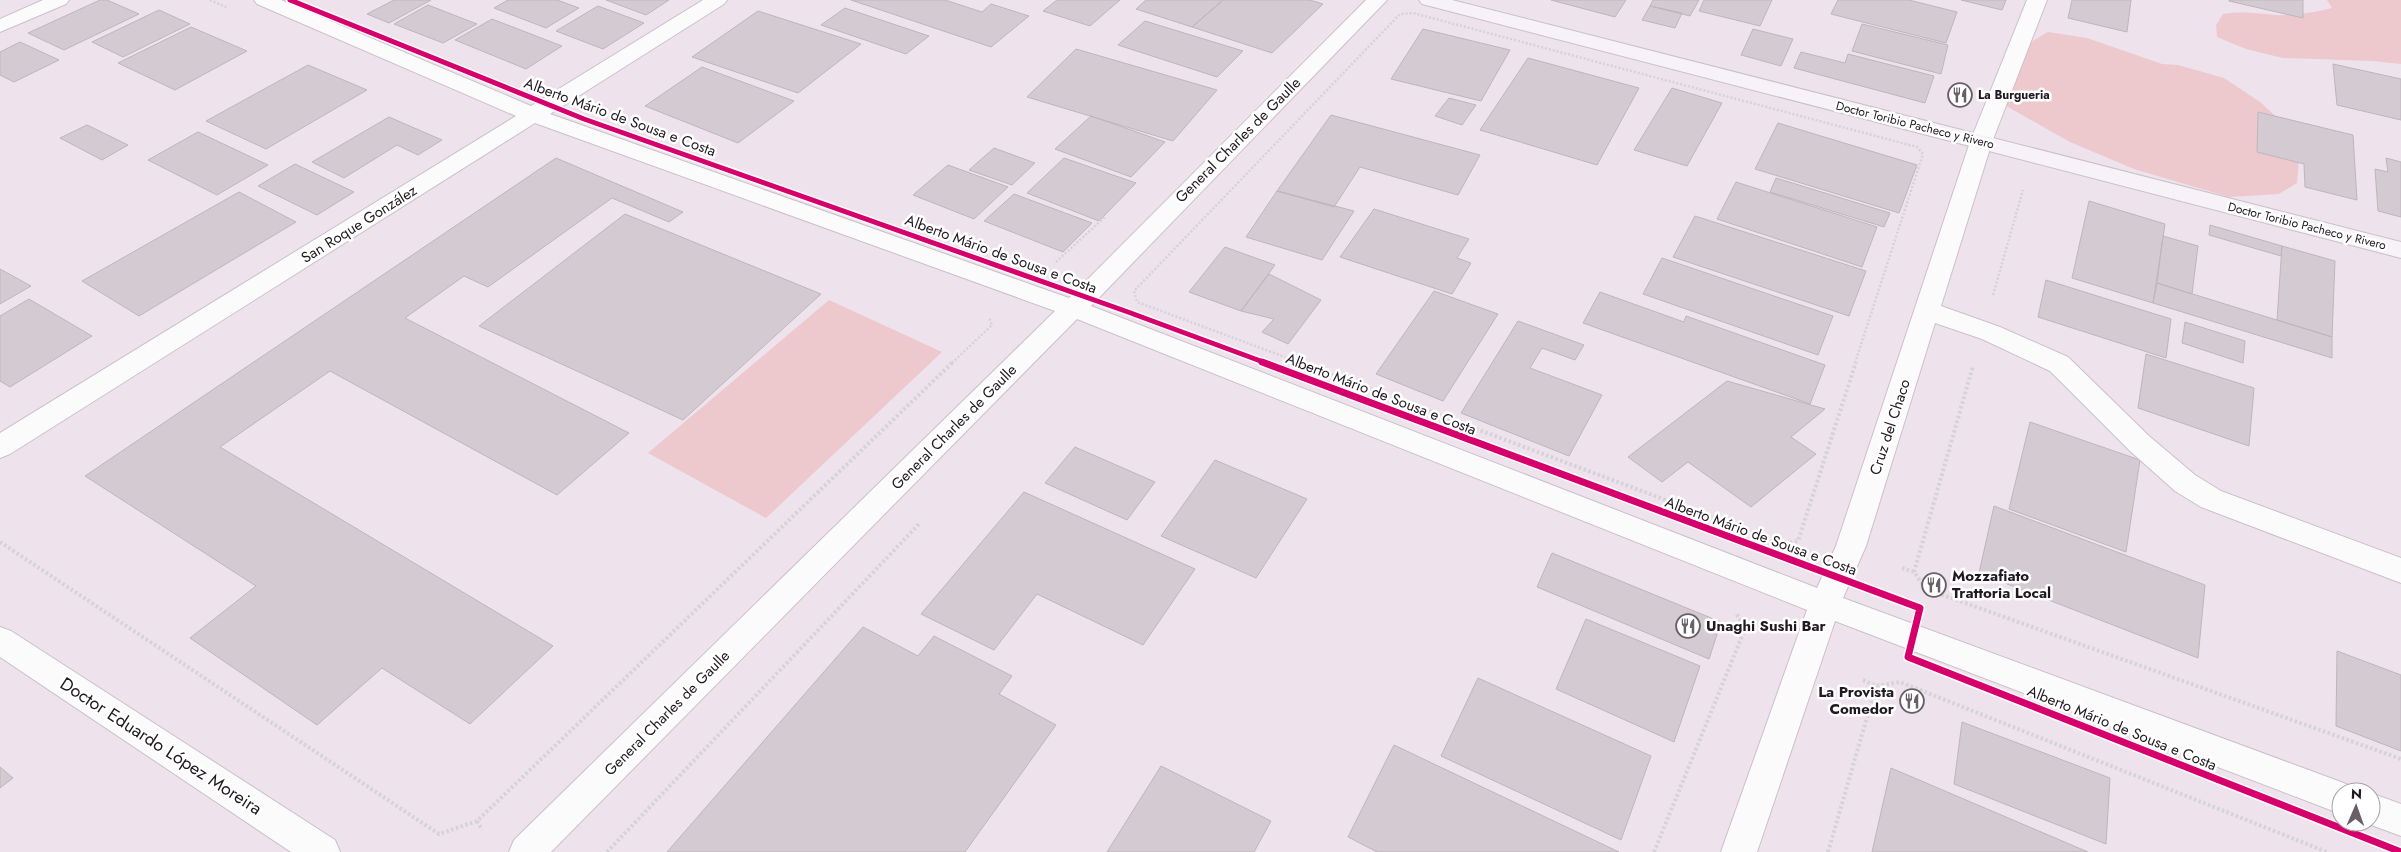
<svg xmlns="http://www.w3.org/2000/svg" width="2401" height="852" viewBox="0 0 2401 852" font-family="Jost,sans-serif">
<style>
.green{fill:#edc8cd}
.building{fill:#d4cad1;stroke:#bfb5bb}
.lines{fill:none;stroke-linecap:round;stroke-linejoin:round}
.minor-casing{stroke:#cac1c9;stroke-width:2}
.major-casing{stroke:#c8c2c7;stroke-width:2}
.path-far1{stroke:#d5d3d5;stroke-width:2.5;stroke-dasharray:2 2;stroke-linecap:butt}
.path{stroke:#d5d3d5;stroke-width:4;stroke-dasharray:2.5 2.5;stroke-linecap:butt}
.minor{fill:#fcfbfc;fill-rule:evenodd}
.major{fill:#f6f2f8;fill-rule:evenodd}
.cycleway-far1-casing{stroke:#fff;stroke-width:8}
.cycleway-casing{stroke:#fff;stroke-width:10}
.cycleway-far1{stroke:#d6006c;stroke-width:5}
.cycleway{stroke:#d6006c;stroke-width:7}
.labels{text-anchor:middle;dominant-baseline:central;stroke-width:5;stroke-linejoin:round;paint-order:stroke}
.far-poi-label{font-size:12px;font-weight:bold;fill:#20191f;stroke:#fff;text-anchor:start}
.far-street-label{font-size:12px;fill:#20191f;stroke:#fff}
.street-label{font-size:15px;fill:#20191f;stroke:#fff}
.poi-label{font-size:15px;font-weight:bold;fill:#20191f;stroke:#fff;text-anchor:start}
.near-street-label{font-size:18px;fill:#20191f;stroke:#fff}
</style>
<rect width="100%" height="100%" fill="#eee2ec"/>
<path class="green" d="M2327,0H2401V64L2373,61L2283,58L2246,49L2217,37L2216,25L2223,14C2241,11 2256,13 2274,15C2293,16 2313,13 2332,8Z
M2048,32L2087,38L2162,64L2178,65L2224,78L2260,102L2291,130L2299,159L2297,183L2279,194L2229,197L2134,169L2070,142L2008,107L1999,92L2028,44Z
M829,300L942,352L766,518L648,453Z"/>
<path class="building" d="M100,0H107L139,14L64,50L28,33Z
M394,0H431L389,23L367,14Z
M508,0H557L579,8L546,28L494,8Z
M606,0H669L646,15Z
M851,0H945L982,12L991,4L1029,16L991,47Z
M1057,0H1120L1090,26L1043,11Z
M1146,0H1223L1192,27L1136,9Z
M1223,0H1310L1323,4L1272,53L1192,27Z
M1551,0H1626L1615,17Z
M1653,0H1699L1690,16L1650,6Z
M1704,0H1772L1760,26L1699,11Z
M1838,0H1909L1957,12L1946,43L1831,14Z
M1961,0H2006L2002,10Z
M2072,0H2131L2127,32L2068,18Z
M2229,0H2303V18L2229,1Z
M428,5L477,24L443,43L394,24Z
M598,6L644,23L603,49L556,31Z
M1650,6L1682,13L1675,28L1642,20Z
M845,8L929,36L906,54L821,25Z
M159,10L190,24L123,57L92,42Z
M758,11L861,44L798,93L692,57Z
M492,19L562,46L526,69L455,40Z
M1145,21L1243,51L1217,77L1118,45Z
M1862,24L1948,45L1941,74L1852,51Z
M191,27L247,51L175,90L118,63Z
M1423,29L1510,50L1481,101L1391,79Z
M1753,29L1793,39L1781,66L1741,55Z
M20,42L59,60L14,82L0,75V52Z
M1076,49L1217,90L1173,141L1027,97Z
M1801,52L1845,63L1848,54L1934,76L1925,103L1794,68Z
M1528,58L1639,88L1597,165L1480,130Z
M2333,64L2401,79V120L2337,105Z
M308,65L367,90L266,149L206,121Z
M702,67L794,101L738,143L645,106Z
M1672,88L1722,103L1687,166L1634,150Z
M1449,98L1476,105L1462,125L1435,116Z
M2258,112L2353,135L2357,200L2305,187L2304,164L2257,152Z
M1331,115L1480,155L1458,195L1360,167L1334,207L1277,191Z
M1091,116L1165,142L1131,177L1055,149Z
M389,117L442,140L418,155L397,145L344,178L312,162Z
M1778,123L1917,165L1899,213L1755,169Z
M87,125L128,145L102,160L60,138Z
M198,132L268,165L217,195L148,160Z
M994,148L1035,163L1012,185L969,170Z
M556,158L683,212L669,222L612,198L488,287L464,276L405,318L629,433L557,495L330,371L220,447L553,646L470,724L382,668L317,725L190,638L256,586L85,476Z
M1064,158L1136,183L1099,221L1027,193Z
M2386,158L2401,162V217L2378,211L2375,169L2388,172Z
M295,164L354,192L317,215L258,186Z
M948,165L1008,187L974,219L913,195Z
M1776,178L1890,213L1884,227L1770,192Z
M1736,182L1877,227L1862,267L1717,219Z
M1277,191L1354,211L1322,260L1246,237Z
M239,192L296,222L139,316L82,281Z
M1014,194L1092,223L1063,252L984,221Z
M2089,201L2165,224L2153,303L2072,278Z
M1374,209L1469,239L1457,258L1471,263L1452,294L1340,257Z
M625,214L821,294L683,420L479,326Z
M1695,216L1866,271L1849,316L1673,257Z
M2210,225L2282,246L2281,256L2209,235Z
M2163,236L2198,246L2192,294L2157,283Z
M2282,246L2335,261L2332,337L2277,320Z
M1225,247L1275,265L1241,311L1189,292Z
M1662,258L1833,316L1818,355L1643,294Z
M0,269L31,286L0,304Z
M1269,274L1321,300L1288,344L1262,332L1274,319L1241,311Z
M2046,280L2171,319L2166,358L2038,317Z
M2157,283L2332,337V358L2153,303Z
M1434,291L1498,314L1443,401L1376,374Z
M1600,292L1684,322L1686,316L1825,365L1810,404L1583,323Z
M29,299L92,336L10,387L0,381V316Z
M1518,321L1584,345L1575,360L1542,348L1530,368L1602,395L1569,456L1461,413Z
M2185,322L2245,341L2243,363L2182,343Z
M2146,354L2254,388L2249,446L2138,408Z
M1727,381L1825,409L1791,437L1816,454L1751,507L1688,462L1662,482L1628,457Z
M2030,422L2140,460L2126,552L2009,509Z
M1075,447L1155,482L1127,520L1045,483Z
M1215,460L1307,499L1256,578L1161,536Z
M1024,492L1195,569L1143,645L1037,594L994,650L921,614Z
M1994,506L2205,585L2198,658L1979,573Z
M1552,553L1721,622L1709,659L1537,587Z
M1586,619L1700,666L1674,742L1556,689Z
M863,627L918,656L934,636L1012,676L999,694L1056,725L965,852H667Z
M2337,651L2401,675V751L2336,726Z
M1478,678L1651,756L1621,840L1441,756Z
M1962,722L2110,778L2106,844L1954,784Z
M1394,745L1539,814L1619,852H1377L1348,837Z
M1161,766L1271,821L1254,852H1107Z
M0,767L13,778L0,788Z
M1891,768L2088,852H1872Z"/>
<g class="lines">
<g class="minor-casing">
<path id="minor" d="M43,0H69L66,4L0,32V19Z
M254,0H281L531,106L703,0H727L724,4L550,114L1069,298L1366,0H1387L1091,306L1817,588L1836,546L1970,142L2027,0H2047L1992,142L1941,306L2000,327L2068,357L2149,436L2195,475L2221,491L2401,558V583L2201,507L2175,491L2129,450L2050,371L1982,339L1935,323L1866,546L1843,598L2341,782L2353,787L2356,792H2341V814L1835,621L1757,852H1721L1807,610L1077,319L551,852H509L514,840L1055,311L535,123L10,454L0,458V433L516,116L257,4Z
M0,627L11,631L335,840L340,852H291L0,657Z
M2371,793L2401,804V836L2363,822H2371Z"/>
</g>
<g class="major-casing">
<path id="major" d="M1419,0H1452L2401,242V258L1422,4Z"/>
</g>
<path class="path-far1" d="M210,0L228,8
M1056,262L1106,216
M1993,295L2023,190
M952,363L992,325L989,318
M1301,363L1137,302L1134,291L1400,14L1413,13L1917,147L1923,154L1855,363"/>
<path class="path" d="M1298,362L1783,544L1798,541L1856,362
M0,542L439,834L477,821L953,362
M1902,568L1914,572L1926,589L2401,759
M1914,572L1973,366
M1745,629L1754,633
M1863,680L1876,686L1900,682L2327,852
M477,821L482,830
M607,852L920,523
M1654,852L1745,629L1736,613
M1828,852L1876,686"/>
<use href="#minor" class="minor"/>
<use href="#major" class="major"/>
<g class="cycleway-far1-casing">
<path id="cycleway-far1" d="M290,0L584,119L1128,312L1266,363"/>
</g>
<g class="cycleway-casing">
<path id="cycleway" d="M1262,362L1920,608L1908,657L2401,852"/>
</g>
<use href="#cycleway-far1" class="cycleway-far1"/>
<use href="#cycleway" class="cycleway"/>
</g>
<defs>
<g id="restaurant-ring" transform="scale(1.25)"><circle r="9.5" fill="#fff" stroke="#685f67" stroke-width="1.5"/><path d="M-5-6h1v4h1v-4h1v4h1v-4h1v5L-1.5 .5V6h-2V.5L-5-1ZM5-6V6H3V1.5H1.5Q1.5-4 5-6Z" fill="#685f67"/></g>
</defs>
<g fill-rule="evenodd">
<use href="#restaurant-ring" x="1960" y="95"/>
<use href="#restaurant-ring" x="1934" y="585"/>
<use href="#restaurant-ring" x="1688" y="626"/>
<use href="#restaurant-ring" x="1912" y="701"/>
</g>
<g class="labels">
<g class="far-poi-label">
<text x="1978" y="95">La Burgueria</text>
</g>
<g class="far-street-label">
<text transform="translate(1915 125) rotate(14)">Doctor Toribio Pacheco y Rivero</text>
<text transform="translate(2307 226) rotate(14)">Doctor Toribio Pacheco y Rivero</text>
</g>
<g class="street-label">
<text transform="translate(620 117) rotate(20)">Alberto Mário de Sousa e Costa</text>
<text transform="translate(1238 140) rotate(-45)">General Charles de Gaulle</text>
<text transform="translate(359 224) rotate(-32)">San Roque González</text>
<text transform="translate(1001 254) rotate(20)">Alberto Mário de Sousa e Costa</text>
<text transform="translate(1381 394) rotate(21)">Alberto Mário de Sousa e Costa</text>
<text transform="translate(954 427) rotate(-45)">General Charles de Gaulle</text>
<text transform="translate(1890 427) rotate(-72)">Cruz del Chaco</text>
<text transform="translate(1761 536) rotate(20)">Alberto Mário de Sousa e Costa</text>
<text transform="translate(667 713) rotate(-45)">General Charles de Gaulle</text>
<text transform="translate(2122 728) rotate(22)">Alberto Mário de Sousa e Costa</text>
</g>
<g class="poi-label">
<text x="1952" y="576">Mozzafiato<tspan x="1952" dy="17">Trattoria Local</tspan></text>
<text x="1706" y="626">Unaghi Sushi Bar</text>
<text x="1894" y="692" text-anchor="end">La Provista<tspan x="1894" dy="17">Comedor</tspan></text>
</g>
<g class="near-street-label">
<text transform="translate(161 746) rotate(33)">Doctor Eduardo López Moreira</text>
</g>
</g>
<g transform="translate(2356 807) rotate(2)"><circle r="24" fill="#ffffff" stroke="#a6a3a5"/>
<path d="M0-4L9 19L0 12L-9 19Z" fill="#685f67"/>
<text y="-8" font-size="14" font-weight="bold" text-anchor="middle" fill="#20191f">N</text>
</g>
</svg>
